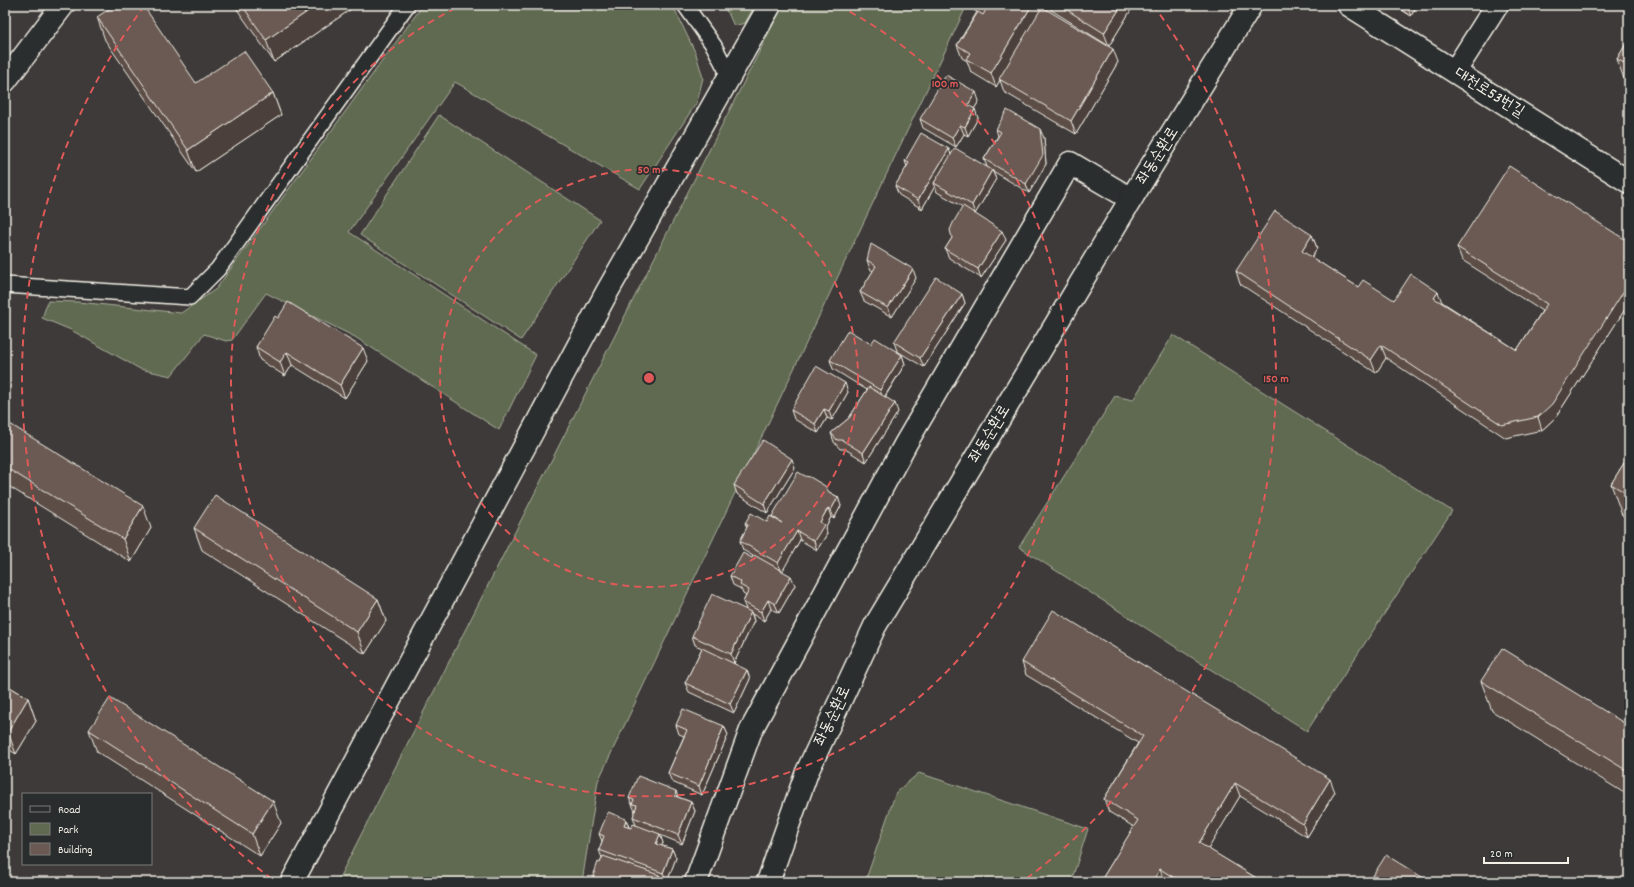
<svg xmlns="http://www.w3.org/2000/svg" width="1634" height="887" viewBox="0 0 1634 887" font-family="Dekko,'Poor Story',sans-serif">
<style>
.green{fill:#606a51;stroke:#aaae9c}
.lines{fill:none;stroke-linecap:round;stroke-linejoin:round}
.lane-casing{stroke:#f4f1e8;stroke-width:18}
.street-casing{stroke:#f4f1e8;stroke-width:25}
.secondary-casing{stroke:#f4f1e8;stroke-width:25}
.lane{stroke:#2a2d2e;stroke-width:15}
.street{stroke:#2a2d2e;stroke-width:22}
.secondary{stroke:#2a2d2e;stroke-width:22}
.wall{fill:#5c4d47;stroke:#f4f1e8}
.shaded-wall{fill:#4b3f3a;stroke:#f4f1e8}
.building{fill:#6b5a53;stroke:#f4f1e8}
.ring{fill:none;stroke:#de5a58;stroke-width:2;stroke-dasharray:7 5}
.labels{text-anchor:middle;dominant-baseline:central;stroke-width:3.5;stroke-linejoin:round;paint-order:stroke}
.street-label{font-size:16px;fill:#f4f1e8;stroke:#2a2d2e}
.centre{fill:#de5a58;stroke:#2a2d2e;stroke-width:2}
.ring-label{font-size:12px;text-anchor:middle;font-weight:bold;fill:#de5a58;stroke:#2a2d2e;stroke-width:3.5;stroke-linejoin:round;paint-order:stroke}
</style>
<rect width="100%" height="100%" fill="#3e3a39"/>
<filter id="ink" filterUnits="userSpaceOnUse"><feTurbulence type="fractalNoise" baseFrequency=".025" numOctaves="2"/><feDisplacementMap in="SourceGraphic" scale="8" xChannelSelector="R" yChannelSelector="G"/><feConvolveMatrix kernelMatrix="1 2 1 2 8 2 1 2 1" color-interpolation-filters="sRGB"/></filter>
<g filter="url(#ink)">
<path class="green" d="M423,5H668L675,10L696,54L703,78L697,102L640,189L455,82L349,232L536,355L499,430L355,337L266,293L232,340L226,341L204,334L171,376L140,369L71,330L42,318L48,301L78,302L181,313L216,289Z
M721,5H755L745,23L734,26L728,13Z
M783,5H967L598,781L582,882H337Z
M439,115L600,220L521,340L360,235Z
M1173,335L1452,511L1307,731L1019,547L1115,396L1133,400Z
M919,773L1088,829L1071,882H865L896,792Z"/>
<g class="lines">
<g class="lane-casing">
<path id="lane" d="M685,5L714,46L730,77
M5,285L190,297L218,269L407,5"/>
</g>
<g class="street-casing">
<path id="street" d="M1349,5L1629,182
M1455,71L1497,5
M5,81L63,5
M292,882L607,292L770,5
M696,882L751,730L906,443L1070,163L1131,199"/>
</g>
<g class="secondary-casing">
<path id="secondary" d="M768,882L807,772L875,626L1131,199L1251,5"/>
</g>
<use href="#lane" class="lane"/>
<use href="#street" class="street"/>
<use href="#secondary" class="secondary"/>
</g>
<path class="wall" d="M234,5H357L274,62Z
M970,5H1044L1043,8L1118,62L1076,134L1004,92L1000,80L996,87L971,72L967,61L962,58L957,45L977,12L972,9Z
M1049,5H1134L1109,46L1051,10Z
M1394,5H1417L1411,16Z
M97,17L196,83L273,93L281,115L196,172L105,40Z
M1629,39V91L1628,90L1617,59Z
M979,101L974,109L978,118L968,136L964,134L956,147L923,128L920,119Z
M996,129L1044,138L1046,164L1029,193L993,171L996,179L975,214L1006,240L981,278L949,258L945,249L952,238L963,207L937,192L935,186L922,209L899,195L895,186L907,167L905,161L951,155L987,167L984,159L998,136Z
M1312,235L1317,248L1311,257L1358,287L1394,300L1442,302L1517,350L1542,311L1462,260L1457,247L1629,242V303L1556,417L1542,430L1506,438L1386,358L1376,373L1240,284L1236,271Z
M867,260L916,278L892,317L864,301L860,292L873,271L870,269Z
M962,294L965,303L924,367L897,351L894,342Z
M278,318L368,361L345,398L292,365L285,376L260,360L256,347Z
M871,344L902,355L905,364L885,397L898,412L866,462L845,449H840L834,442L831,433L849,418L867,390L833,369L830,360Z
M848,392L832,420L827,418L818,433L794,419L791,410Z
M5,421L151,528L131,562L5,484Z
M1629,455V519L1622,515L1611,484Z
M795,468L767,513L737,494L734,485Z
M829,492L838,497L841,506L834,519L831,517L825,528L827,534L817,550L800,540L782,571L795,585L779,613L771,609L764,621L752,614L754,621L734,663L750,679L734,713L689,692L685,683L702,648L695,645L692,636L746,609L743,602L746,596L743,594L741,589L733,585L730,576L752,558L753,556L743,550L740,541L747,528L745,523L767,522L772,517V516Z
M194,528L378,599L386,621L365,654L202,550Z
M1022,662L1335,792L1307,837L1240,796L1208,849L1263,882H1100L1134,827L1109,812L1104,799L1138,743L1026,675Z
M1481,681L1629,726V796L1492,711Z
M5,684L28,698L36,721L16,754L5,747Z
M676,725L724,726L728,735L702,795L672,782L668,773L684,736L679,734Z
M89,730L281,823L260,856L97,752Z
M678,797L691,802L695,811L682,844L660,835L663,843L662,846L672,849L676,858L667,882L661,880L662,882L600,863L602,858L599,850L602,841L599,834L626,819L629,827L631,828L636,825L633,817L635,811L629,798Z"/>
<path class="shaded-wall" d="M317,5H357L274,62L266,40Z
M1032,5H1044L1000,79H999L1000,80L996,87L991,73Z
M1122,5H1134L1109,46L1104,33Z
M1407,5H1417L1411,16Z
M1113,49L1118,62L1076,134L1071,121Z
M976,92L979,101L971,114L968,105Z
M273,93L281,115L196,172L188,150Z
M975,109L978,118L968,136L965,127Z
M960,125L964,134L956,147L952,138Z
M1040,129L1044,138L1046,164L1029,193L1026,184Z
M949,149L952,158L934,183L935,186L922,209L918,200Z
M992,170L996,179L975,214L972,205Z
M1002,231L1006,240L981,278L978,269Z
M1312,235L1317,248L1307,264L1302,251Z
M913,269L916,278L892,317L888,308Z
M1629,283V303L1556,417L1542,430L1538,417Z
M1438,292L1443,305L1434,298Z
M962,294L965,303L924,367L920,358Z
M1381,345L1386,358L1376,373L1371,360Z
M363,348L368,361L345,398L340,385Z
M287,352L292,365L285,376L280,362Z
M902,355L905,364L883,399L880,390Z
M845,383L848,392L832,420L829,411Z
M895,403L898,412L866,462L863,453Z
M824,409L827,418L818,433L815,424Z
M792,459L795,468L767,513L764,504Z
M838,497L841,506L834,519L831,510Z
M143,506L151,528L131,562L123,539Z
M828,508L831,517L825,528L827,534L817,550L814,541L820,522Z
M797,531L800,540L782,572L778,563Z
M791,576L795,585L779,613L775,604Z
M378,599L386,621L365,654L357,632Z
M768,600L771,609L764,621L761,612Z
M751,612L754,621L734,663L731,654Z
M747,670L750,679L734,713L730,704Z
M28,698L36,721L16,754L8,732Z
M724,726L728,735L702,795L699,786Z
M1330,779L1335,792L1307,837L1303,824Z
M1235,783L1240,796L1204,856L1199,843Z
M676,791L679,800L675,796Z
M273,801L281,823L260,856L252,834Z
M691,802L695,811L682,844L678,835Z
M626,819L629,828L624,826Z
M660,834L663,843L659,853L656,844Z
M672,849L676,858L667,882L663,873Z
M1160,869L1164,882H1152Z
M659,875L662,882H657Z"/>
<path class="building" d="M115,5H143L196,83L244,51L273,93L188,150L97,17Z
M242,5H317L266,40Z
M982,5H1032L991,73L966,59L970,53L957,45L978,12L983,15L987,8Z
M1059,5H1122L1104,33Z
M1042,7L1113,49L1071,121L999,79Z
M1629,39V66L1617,59Z
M946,75L976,92L968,105L975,109L965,127L960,125L952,138L920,119Z
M1007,110L1040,129L1043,155L1026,184L984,159L1001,132L996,129Z
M921,133L949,149L918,200L895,186L909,163L905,161Z
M955,148L992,170L972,205L934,183Z
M1509,166L1629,242V283L1552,404L1538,417L1502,425L1381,345L1371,360L1236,271L1275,211L1312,235L1302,251L1358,287L1363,280L1394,300L1411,274L1438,292L1434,298L1517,350L1547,304L1457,247Z
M963,206L1002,231L978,269L945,249L952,238L950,230L953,223Z
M871,244L913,269L888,308L860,292L876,266L867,260Z
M936,277L962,294L920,358L894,342Z
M288,302L363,348L340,385L287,352L280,362L256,347L275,316L278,318Z
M848,330L871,344L875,338L902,355L880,390L830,360Z
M816,366L845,383L829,411L824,409L815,424L791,410Z
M869,387L895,403L863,453L842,440H837L831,433L849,418Z
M5,421L143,506L123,539L5,467Z
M763,440L792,459L764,504L734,485Z
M1629,455V495L1611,484Z
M798,472L805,476L810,477L825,486L829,492L838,497L831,510L828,508L820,522L824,525L814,541L797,531L778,563L740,541L748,525L745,523L751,513L767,522L770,516L782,523L772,516Z
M215,495L378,599L357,632L194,528Z
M743,553L752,558L754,555L791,576L775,604L768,600L761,612L743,602L749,590L740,585L741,582L730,576Z
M712,594L751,612L731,654L692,636Z
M1053,610L1330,779L1303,824L1235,783L1199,843L1263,882H1181L1160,869L1152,882H1100L1138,820L1104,799L1143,736L1022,662Z
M702,648L747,670L730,704L685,683Z
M1502,648L1629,726V772L1481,681Z
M5,684L28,698L8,732L5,730Z
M110,698L273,801L252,834L89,730Z
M683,709L724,726L699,786L668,773L687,730L676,725Z
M638,776L676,791L675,796L691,802L678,835L633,817L637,805L632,804L634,800L629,798Z
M608,812L626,819L624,826L631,828L633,824L660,834L656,844L672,849L663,873L599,850L604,836L599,834Z
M1386,855L1430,882H1369Z
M603,856L659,875L657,882H591L598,862L600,863Z"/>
</g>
<g class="ring">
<circle cx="649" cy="378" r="209"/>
<path d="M839 6A418 418 0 1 1 459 6"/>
<path d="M272 879A627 627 0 0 1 145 5M1153 5A627 627 0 0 1 1026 879"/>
</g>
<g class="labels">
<g class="street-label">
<text transform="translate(1489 93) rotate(32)">대천로53번길</text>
<text transform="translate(1158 156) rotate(-58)">좌동순환로</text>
<text transform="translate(990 434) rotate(-59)">좌동순환로</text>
<text transform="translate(833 716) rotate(-65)">좌동순환로</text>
</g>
</g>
<circle cx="649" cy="378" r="6" class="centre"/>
<g class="ring-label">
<text x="945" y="87">100 m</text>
<text x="649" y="173">50 m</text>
<text x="1276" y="382">150 m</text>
</g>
<rect width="1634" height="887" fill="none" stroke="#2a2d2e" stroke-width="20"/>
<rect x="10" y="10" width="1614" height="867" fill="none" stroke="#f4f1e8" stroke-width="1.5" filter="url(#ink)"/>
<rect x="22" y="793" width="130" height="72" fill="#2a2d2e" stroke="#7b7b78"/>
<rect x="30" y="806" width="20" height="6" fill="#2a2d2e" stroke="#7b7b78"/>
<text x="58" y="813" font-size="12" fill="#f4f1e8">Road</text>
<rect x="30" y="823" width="20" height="12" fill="#606a51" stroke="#7b7b78"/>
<text x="58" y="833" font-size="12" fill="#f4f1e8">Park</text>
<rect x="30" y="843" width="20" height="12" fill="#6b5a53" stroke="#7b7b78"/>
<text x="58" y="853" font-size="12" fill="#f4f1e8">Building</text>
<path d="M1484 857v6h84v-6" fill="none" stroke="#f4f1e8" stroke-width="2"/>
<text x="1490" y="857" font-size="12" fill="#f4f1e8" stroke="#2a2d2e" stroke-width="3" paint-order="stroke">20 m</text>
</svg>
